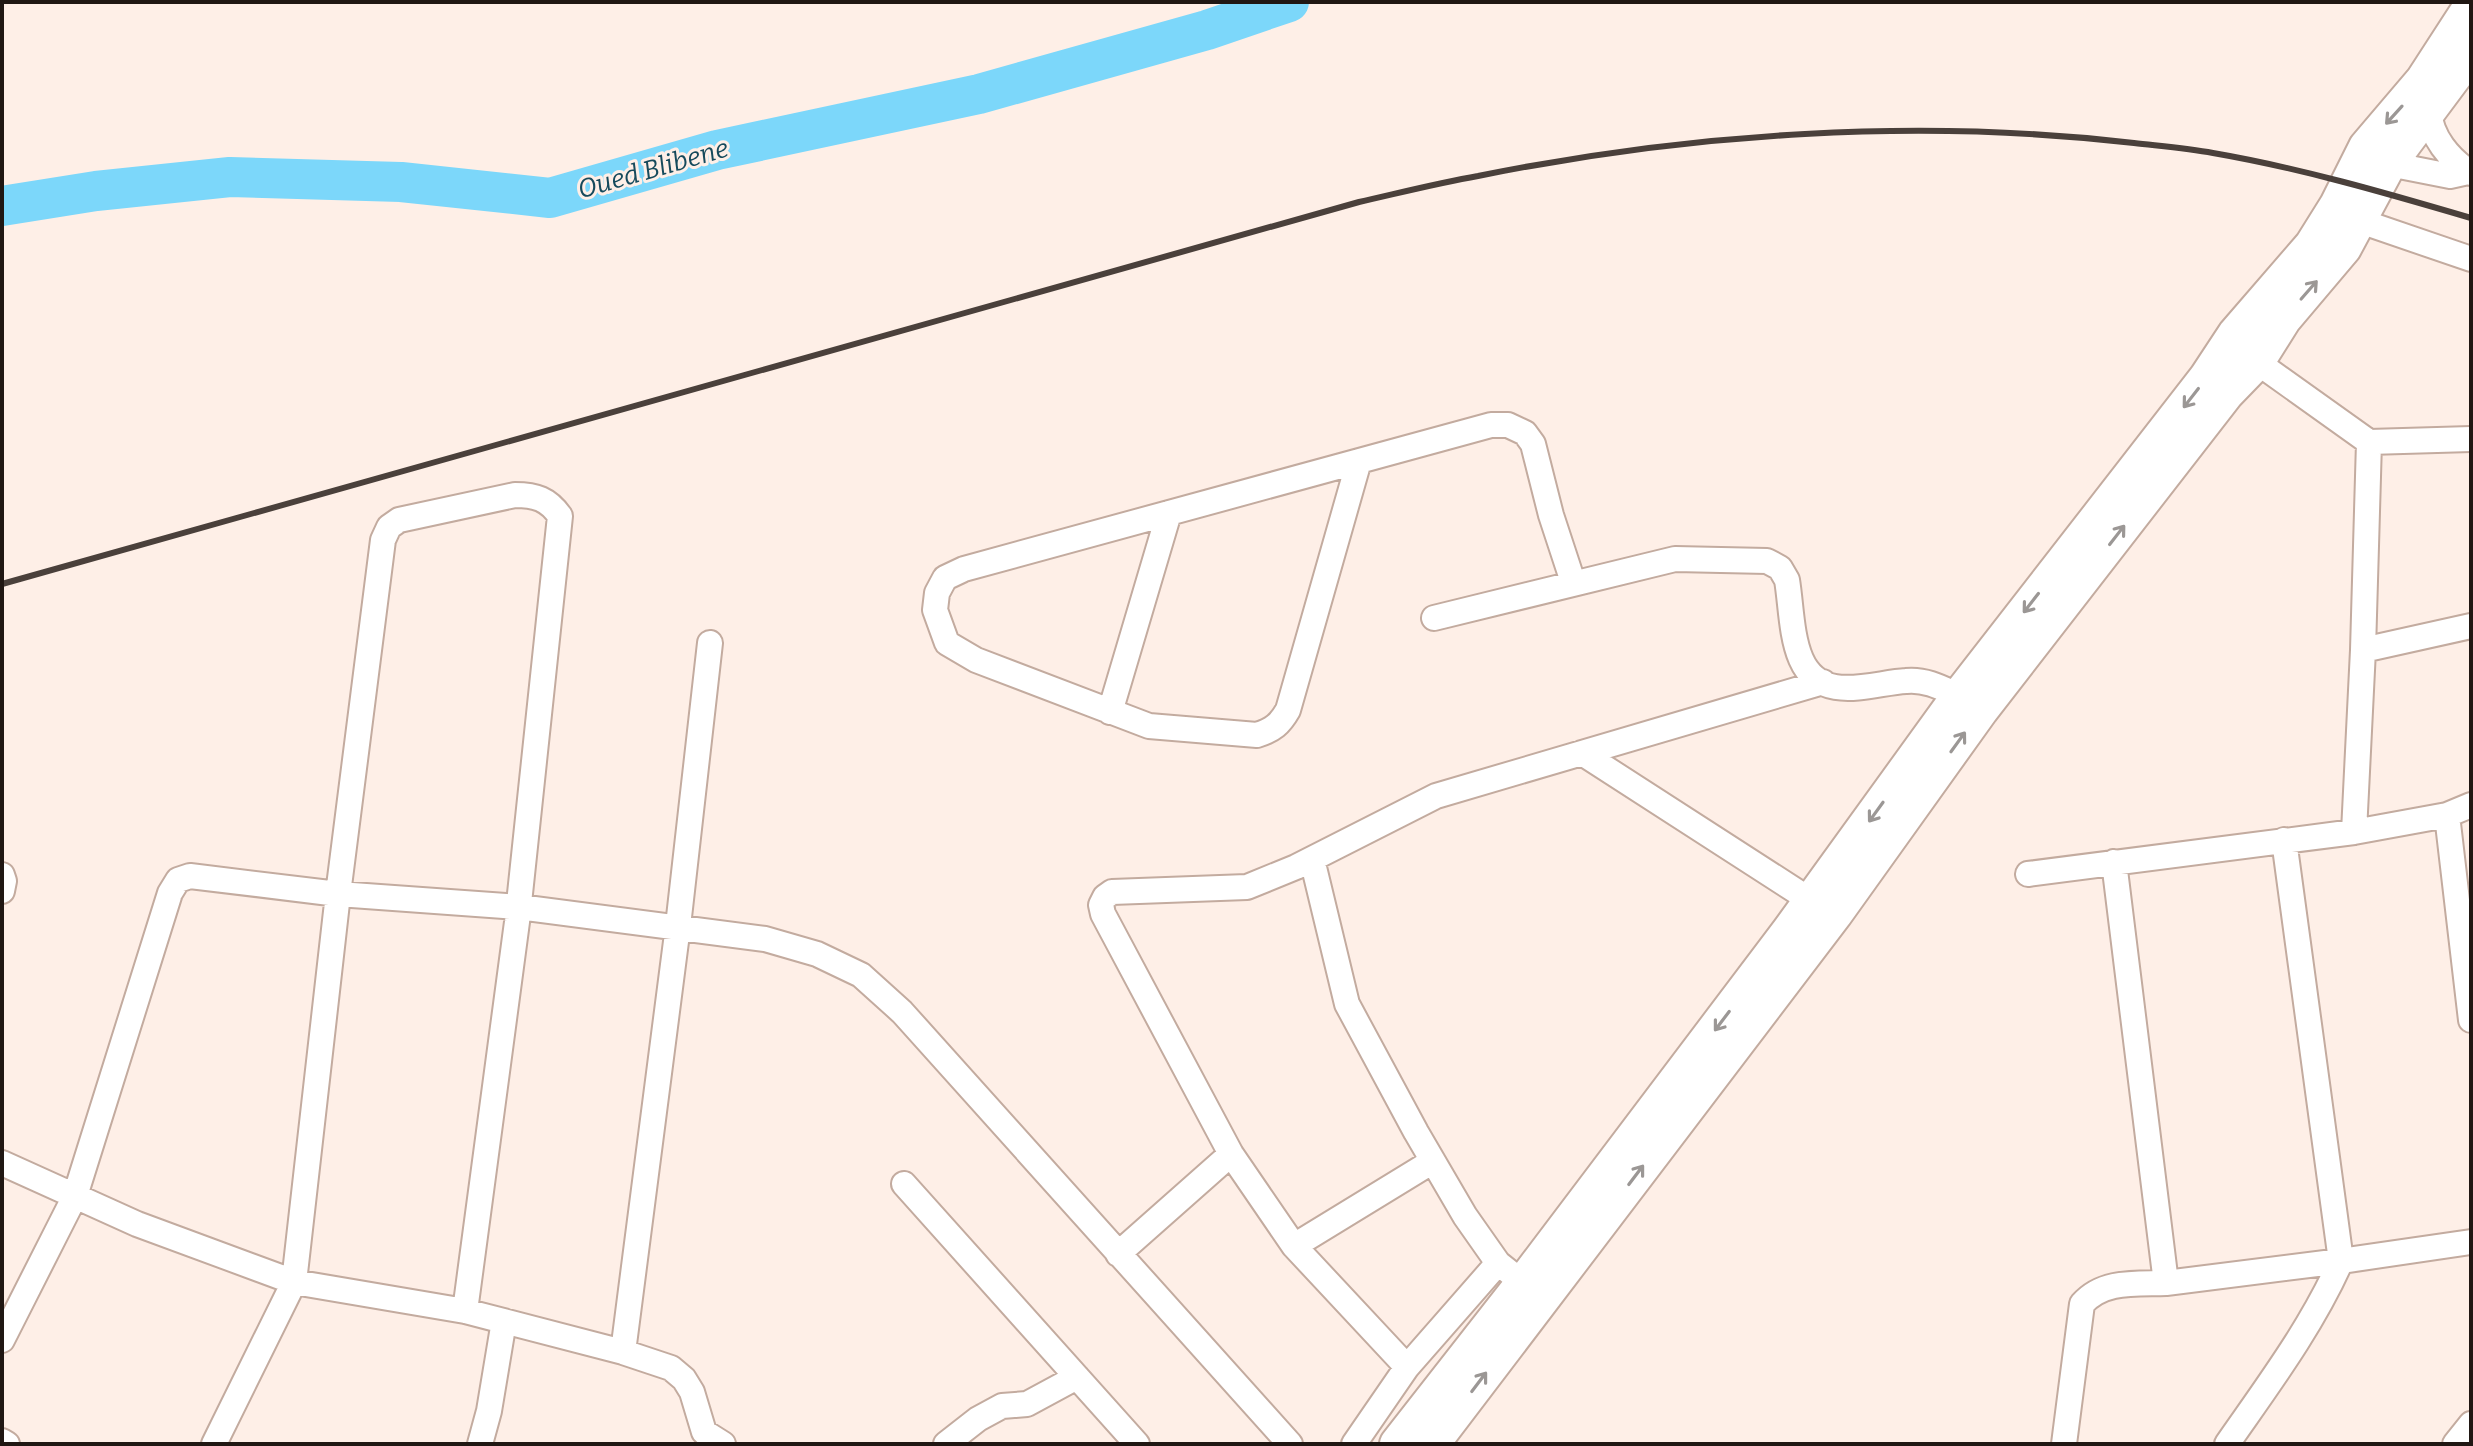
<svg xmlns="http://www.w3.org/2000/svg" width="2473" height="1446" viewBox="0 0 2473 1446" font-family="Bitter,serif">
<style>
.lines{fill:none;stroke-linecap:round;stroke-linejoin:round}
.river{stroke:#7cd7fa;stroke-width:40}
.minor-casing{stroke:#c3ab9f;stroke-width:28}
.secondary-casing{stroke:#c3ab9f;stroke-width:38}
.minor{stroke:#fff;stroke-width:24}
.secondary{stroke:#fff;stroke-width:34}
.rail{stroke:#4a403b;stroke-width:6}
.oneway{stroke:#9b9795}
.labels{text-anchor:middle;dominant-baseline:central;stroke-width:6;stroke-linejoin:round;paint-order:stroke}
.water-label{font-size:26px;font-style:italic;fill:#164a5c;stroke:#feefe7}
</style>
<rect width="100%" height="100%" fill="#feefe7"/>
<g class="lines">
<path class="river" d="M2,206L96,191L230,177L401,182L550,198L717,150L979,94L1207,30L1289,2"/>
<g class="minor-casing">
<path id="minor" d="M2429,111C2431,137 2449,159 2471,173
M2389,164L2450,176L2468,172
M2360,221L2471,259
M2257,362L2369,442L2363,650L2354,832
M2369,442L2471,439
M1359,461L1288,710C1280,724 1273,730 1257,735L1149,726L976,660L947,643L935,610L937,593L945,578L964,569L1491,425H1508L1525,433L1533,444L1551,515L1573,582
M1434,618L1675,559L1767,561L1780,568L1787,580C1791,604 1791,636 1801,659C1821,705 1871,683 1906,681C1926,679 1942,688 1959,696
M2363,650L2471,626
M1110,712L1169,513
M1582,753L1810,900
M2447,815L2471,1020
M1312,859L1347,1004L1416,1132L1465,1216L1498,1263L1523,1283
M2114,862L2166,1283L2341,1261L2471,1242
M2028,874L2354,832L2447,815L2471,805
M2,875L4,881L2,891
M2,1163L137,1224L294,1282L465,1311L623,1352L671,1368L684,1379L692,1392L704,1432L723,1444
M904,1184L1137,1444
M1294,1246L1433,1161
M1118,1254L1231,1154
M2,1340L75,1196L170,893L178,880L190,876L338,894L519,907L765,939L817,954L861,975L902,1012L1290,1444
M623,1352L678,926L710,643
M1407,1367L1294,1246L1231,1154L1103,914L1101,905L1105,897L1112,892L1247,887L1296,867L1436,796L1823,682
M2,1441L7,1444
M214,1444L294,1282L338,894L383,540L389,527L399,520L515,495C536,495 548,499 560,516L517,922L465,1311
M480,1444L489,1411L504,1321
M946,1444L978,1419L1002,1406L1027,1404L1077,1377
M1354,1444L1407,1367L1498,1263
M2064,1444L2082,1304C2103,1280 2135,1284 2166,1283
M2227,1444C2268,1385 2311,1328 2341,1261L2284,840
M2455,1444L2471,1424"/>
</g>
<g class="secondary-casing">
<path id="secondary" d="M1397,1444L1523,1283L1789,931L1959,696L2206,378L2235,334L2312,245L2337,205L2366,147L2423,80L2471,6
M1432,1444L1835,914L1981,710L2226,394L2257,362L2284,319L2344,248L2389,164L2471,54"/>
</g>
<use href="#minor" class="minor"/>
<use href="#secondary" class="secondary"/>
<path class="rail" d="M2,584L1359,202C1399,193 1438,183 1478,176C1690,133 1919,118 2134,143C2160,146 2187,148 2213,153C2300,168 2386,193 2471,218"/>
</g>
<defs><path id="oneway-shaft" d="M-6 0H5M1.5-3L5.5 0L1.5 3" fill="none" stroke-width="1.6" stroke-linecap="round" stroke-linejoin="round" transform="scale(2)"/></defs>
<g class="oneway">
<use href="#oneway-shaft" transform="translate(2394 115) rotate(132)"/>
<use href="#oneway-shaft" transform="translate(2309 290) rotate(-49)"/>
<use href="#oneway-shaft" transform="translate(2191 398) rotate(128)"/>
<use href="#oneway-shaft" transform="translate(2117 535) rotate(-52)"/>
<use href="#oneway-shaft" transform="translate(2031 603) rotate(128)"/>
<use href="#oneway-shaft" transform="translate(1958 742) rotate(-54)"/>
<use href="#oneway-shaft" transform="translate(1876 812) rotate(126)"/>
<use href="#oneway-shaft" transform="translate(1722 1021) rotate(127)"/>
<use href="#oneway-shaft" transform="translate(1636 1175) rotate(-53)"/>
<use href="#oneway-shaft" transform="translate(1479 1382) rotate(-53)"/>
</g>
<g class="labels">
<g class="water-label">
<text transform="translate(653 169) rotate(-16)">Oued Blibene</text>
</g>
</g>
<rect width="2473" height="1446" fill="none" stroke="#201713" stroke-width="8"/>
</svg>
